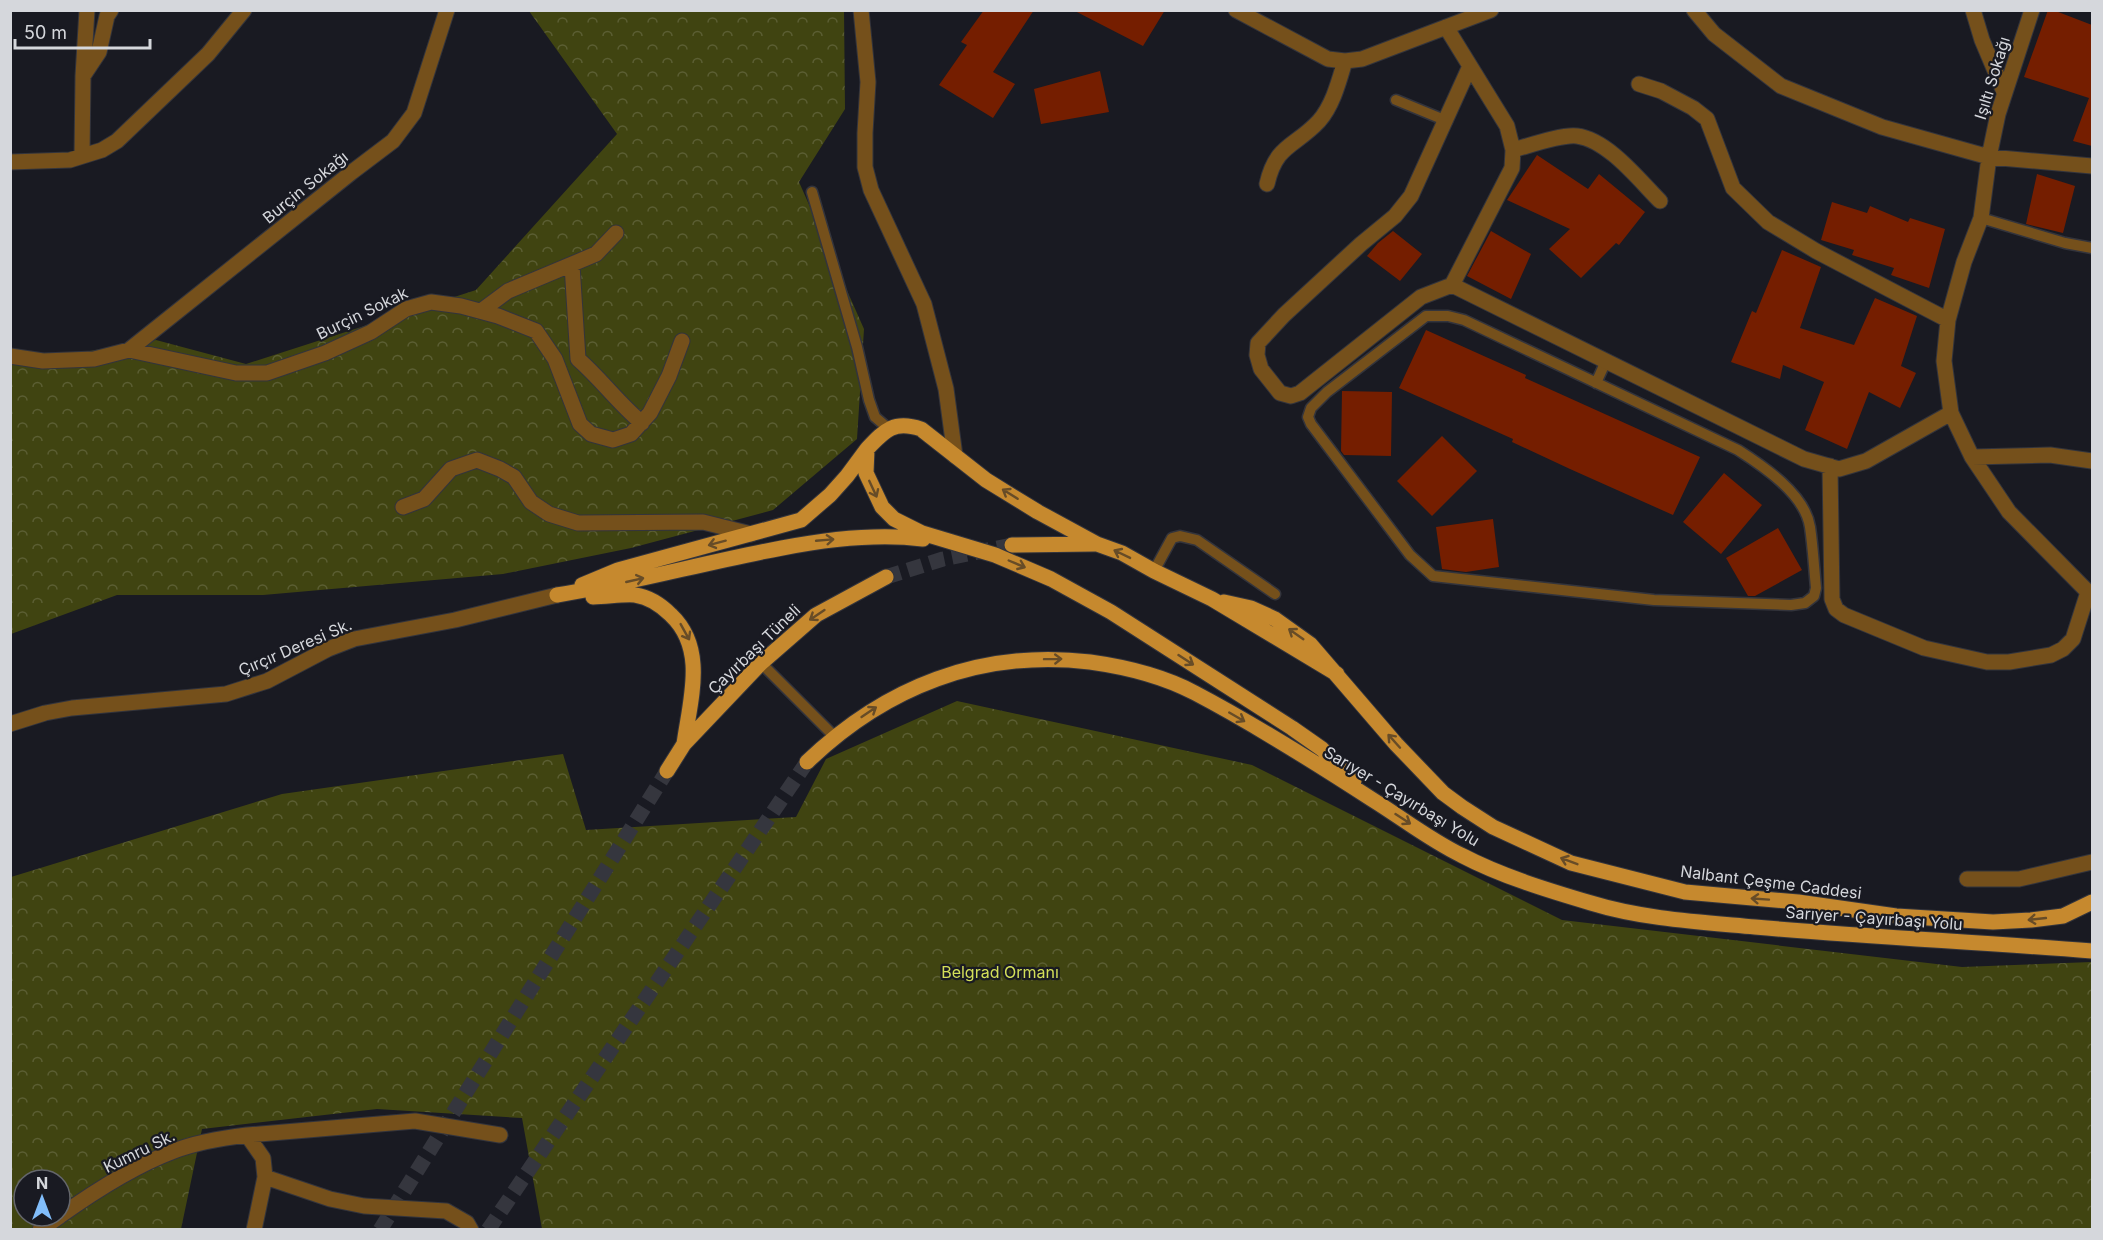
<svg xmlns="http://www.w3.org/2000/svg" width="2103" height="1240" viewBox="0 0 2103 1240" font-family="Inter,sans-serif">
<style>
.forest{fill:url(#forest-crowns);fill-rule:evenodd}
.building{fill:#751e00}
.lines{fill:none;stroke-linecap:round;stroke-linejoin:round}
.primary-tunnel{stroke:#35363e;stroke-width:15;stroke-dasharray:15 8;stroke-linecap:butt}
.service-casing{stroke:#33343c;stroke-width:13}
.minor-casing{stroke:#33343c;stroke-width:17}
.tertiary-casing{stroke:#33343c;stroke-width:17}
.primary-casing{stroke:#33343c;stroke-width:17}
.service{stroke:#75501b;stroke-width:10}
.minor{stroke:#75501b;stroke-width:15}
.tertiary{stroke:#75501b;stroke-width:15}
.primary{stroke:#c6892e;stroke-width:15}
.oneway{stroke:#674c27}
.labels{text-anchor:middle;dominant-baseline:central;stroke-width:4.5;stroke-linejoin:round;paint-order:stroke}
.street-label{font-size:16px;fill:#d5d7dc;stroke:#191a22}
.park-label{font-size:16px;fill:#d4df59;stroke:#191a22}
</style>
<defs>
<pattern id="forest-crowns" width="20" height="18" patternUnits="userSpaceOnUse" patternTransform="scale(1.5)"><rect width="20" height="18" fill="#404411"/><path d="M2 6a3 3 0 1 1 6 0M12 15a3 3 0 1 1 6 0" fill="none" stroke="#5b5e33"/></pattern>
</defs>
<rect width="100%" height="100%" fill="#191a22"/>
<path class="forest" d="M529,11H844L845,109L799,182L864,329L857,439L773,510L631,548L503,574L263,595H117L11,634V364L156,340L246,364L476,290L617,134Z
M957,701L1252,765L1562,920L1962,967L2092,962V1229H542L522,1118L377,1109L202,1129L181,1229L11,1230V877L282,794L563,754L586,830L796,817L826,759ZM24,1180H60V1216H24Z"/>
<path class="building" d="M984,10H1034L993,72L1015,84L993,118L939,85L967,45L961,42Z
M1073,10H1165L1143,46Z
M2048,10H2053L2092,25V146L2073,141L2089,98L2024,77Z
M1100,71L1109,112L1041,124L1034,89Z
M1537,155L1588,189L1599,174L1645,212L1619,245L1616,243L1581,278L1549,249L1570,229L1507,200Z
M2037,174L2075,186L2063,233L2026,224Z
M1832,202L1867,213L1870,206L1908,222L1910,218L1945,229L1929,288L1891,275L1894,268L1852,255L1854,250L1821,240Z
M1393,231L1422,254L1400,281L1367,256L1378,243Z
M1491,231L1531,254L1511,299L1467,276Z
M1782,250L1821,267L1800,328L1854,345L1875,298L1917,316L1901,366L1916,373L1900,408L1869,392L1847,449L1805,430L1824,382L1783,365L1780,379L1731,362L1752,311L1756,313Z
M1426,330L1526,375L1525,378L1700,457L1673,515L1570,469L1512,442L1513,439L1399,388Z
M1342,391L1392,392L1391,456L1344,455L1341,451Z
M1442,436L1477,471L1432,516L1397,481Z
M1724,473L1762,505L1721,554L1683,522Z
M1493,519L1499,567L1466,572L1442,569L1436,527Z
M1778,528L1802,570L1755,596H1748L1726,558Z"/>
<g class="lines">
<path class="primary-tunnel" d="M886,577L943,559L1012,545
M380,1230L667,771
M488,1230L807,762"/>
<g class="service-casing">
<path id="service" d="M1396,100L1447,121
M812,192L857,347L869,400L875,417L889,429
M1981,218L2065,243L2092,248
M1426,316H1448L1464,320L1738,450C1763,466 1805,494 1810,527C1813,547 1814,568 1816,588L1814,596L1805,603L1791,605L1654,600L1433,576L1410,555L1311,424L1308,417L1311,408L1327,392Z
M1596,383L1606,361
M1154,571L1172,538L1180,536L1197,540L1275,594
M761,663L834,736"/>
</g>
<g class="minor-casing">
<path id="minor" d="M1236,10L1328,59L1345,61L1362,59L1491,10
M1694,10L1714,34L1781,86L1882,127L1989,157L2092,166
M1973,10L1982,40L2004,92
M2032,10L1998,114L1989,157L1981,218L1964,262L1948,320L1944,361L1951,413L1972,457L2009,512L2088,592L2092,593
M1446,27L1507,126L1513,150L1512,168L1452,285L1421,297L1300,393L1291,396L1280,393L1261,369L1257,355L1258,343L1284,315L1361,244L1395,216L1411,196L1470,66
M83,76L99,52L107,16L111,10
M1639,84L1661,91L1693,108L1707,119L1733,188L1768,222L1816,251L1948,320
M1513,150C1528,146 1562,134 1577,136C1608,140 1639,180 1660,201
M82,155L83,76L87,10
M10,162L70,160L102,150L117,141L208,54L244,10
M1267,184C1276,144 1295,147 1319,121C1333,105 1339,81 1345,61
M572,265L578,359C601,379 618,403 642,423
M1452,285L1804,459L1839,469L1866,461L1951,413
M481,311L508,291L596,254L616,233
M129,350L352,172L393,141L414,113L447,10
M10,356L43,361L94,359L129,350L236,373H267L325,353L371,332L406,309L431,302L461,306L498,316L536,331L555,359L580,424L591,434L613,440L631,434L650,413L669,376L682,341
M1972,457L2050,455L2092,461
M1830,466L1832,599L1836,609L1844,615L1924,648L1987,662H2009L2051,655L2063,649L2073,639L2088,592
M403,507L424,499L451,469L477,460L500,469L514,477L531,502L549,514L578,523L703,522L751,534
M1967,879H2019L2092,862
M247,1135L415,1121L500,1135
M265,1177L330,1199L364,1206L446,1211L467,1223L471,1230
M60,1216C95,1191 134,1166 174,1151C197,1142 222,1138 247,1135L263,1158L265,1177L254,1230
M40,1230L60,1216"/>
</g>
<g class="tertiary-casing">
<path id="tertiary" d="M861,10L868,82L865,133V167L871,190L924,304L946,389L955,456
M10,724L45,713L72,708L226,694L267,681L328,649L354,639L455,620L557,595"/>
</g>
<g class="primary-casing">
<path id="primary" d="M1012,545L1094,544
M582,585L618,570L801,520L830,495L847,476L867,449
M557,595C633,583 706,562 782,548C828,539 876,533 923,539
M593,597C607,597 621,594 635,595C649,597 662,606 671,615C707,649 690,700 684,744
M1224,602L1251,608L1275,619L1310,644L1396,744L1443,793L1462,807L1493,827L1571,863L1685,892L1798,902L1896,916L1993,922L2031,920L2063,916L2092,902
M1337,674L1212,599L1154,571L1122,553L1097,544L1038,512L986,480L921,429C894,420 885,430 867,449L866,473L882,507L894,519L922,533L995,555L1051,579L1111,612L1292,728L1322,749L1354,781
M807,762C885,687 981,649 1090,662C1126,667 1163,676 1195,693C1256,725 1316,763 1373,800C1402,818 1430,840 1461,855C1501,876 1547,890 1591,903C1643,919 1700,922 1755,927C1867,937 1980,942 2092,951
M667,771L684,744L761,663L816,615L886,577"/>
</g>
<use href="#service" class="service"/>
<use href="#minor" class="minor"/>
<use href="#tertiary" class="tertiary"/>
<use href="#primary" class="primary"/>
</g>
<defs><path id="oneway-shaft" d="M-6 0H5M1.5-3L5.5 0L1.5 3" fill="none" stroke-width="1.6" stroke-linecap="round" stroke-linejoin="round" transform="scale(1.5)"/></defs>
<g class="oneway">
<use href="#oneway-shaft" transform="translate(873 489) rotate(65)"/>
<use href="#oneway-shaft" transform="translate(1010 494) rotate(-148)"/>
<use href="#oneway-shaft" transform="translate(825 540) rotate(-5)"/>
<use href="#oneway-shaft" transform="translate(717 543) rotate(165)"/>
<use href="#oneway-shaft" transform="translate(1122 554) rotate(-154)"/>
<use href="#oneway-shaft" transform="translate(1017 564) rotate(23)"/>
<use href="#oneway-shaft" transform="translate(635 580) rotate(-13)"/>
<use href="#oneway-shaft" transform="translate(817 615) rotate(146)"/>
<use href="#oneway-shaft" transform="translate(685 632) rotate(61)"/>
<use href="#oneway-shaft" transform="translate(1296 634) rotate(-145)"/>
<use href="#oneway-shaft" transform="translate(1053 659) rotate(-1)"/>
<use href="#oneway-shaft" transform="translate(1186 660) rotate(33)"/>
<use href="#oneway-shaft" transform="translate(869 712) rotate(-34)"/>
<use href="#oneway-shaft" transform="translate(1237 717) rotate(30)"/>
<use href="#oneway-shaft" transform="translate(1394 741) rotate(-132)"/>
<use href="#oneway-shaft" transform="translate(1403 819) rotate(33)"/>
<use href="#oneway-shaft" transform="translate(1569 861) rotate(-159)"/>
<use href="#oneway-shaft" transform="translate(1760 899) rotate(-176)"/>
<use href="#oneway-shaft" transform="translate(2037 919) rotate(174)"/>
</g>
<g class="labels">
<g class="street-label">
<text transform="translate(1992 78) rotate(-73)">Işıltı Sokağı</text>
<text transform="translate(305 187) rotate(-39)">Burçin Sokağı</text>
<text transform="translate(362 313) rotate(-26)">Burçin Sokak</text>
<text transform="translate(295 647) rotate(-23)">Çırçır Deresi Sk.</text>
<text transform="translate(754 649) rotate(-44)">Çayırbaşı Tüneli</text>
<text transform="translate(1402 796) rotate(31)">Sarıyer - Çayırbaşı Yolu</text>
<text transform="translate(1771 882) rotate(7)">Nalbant Çeşme Caddesi</text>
<text transform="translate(1874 918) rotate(4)">Sarıyer - Çayırbaşı Yolu</text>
<text transform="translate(139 1151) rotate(-26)">Kumru Sk.</text>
</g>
<g class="park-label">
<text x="1000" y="972">Belgrad Ormanı</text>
</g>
</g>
<rect width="2103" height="1240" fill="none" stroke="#d5d7dc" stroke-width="24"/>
<g transform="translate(42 1198)"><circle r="28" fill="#191a22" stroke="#64666c" stroke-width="1.5"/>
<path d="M0-4.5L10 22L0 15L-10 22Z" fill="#81bdfa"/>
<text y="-9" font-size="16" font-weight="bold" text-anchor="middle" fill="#d5d7dc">N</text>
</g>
<path d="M15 39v9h135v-9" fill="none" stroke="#d5d7dc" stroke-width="3"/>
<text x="24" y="39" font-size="18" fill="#d5d7dc" stroke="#191a22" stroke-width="4.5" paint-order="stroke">50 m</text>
</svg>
